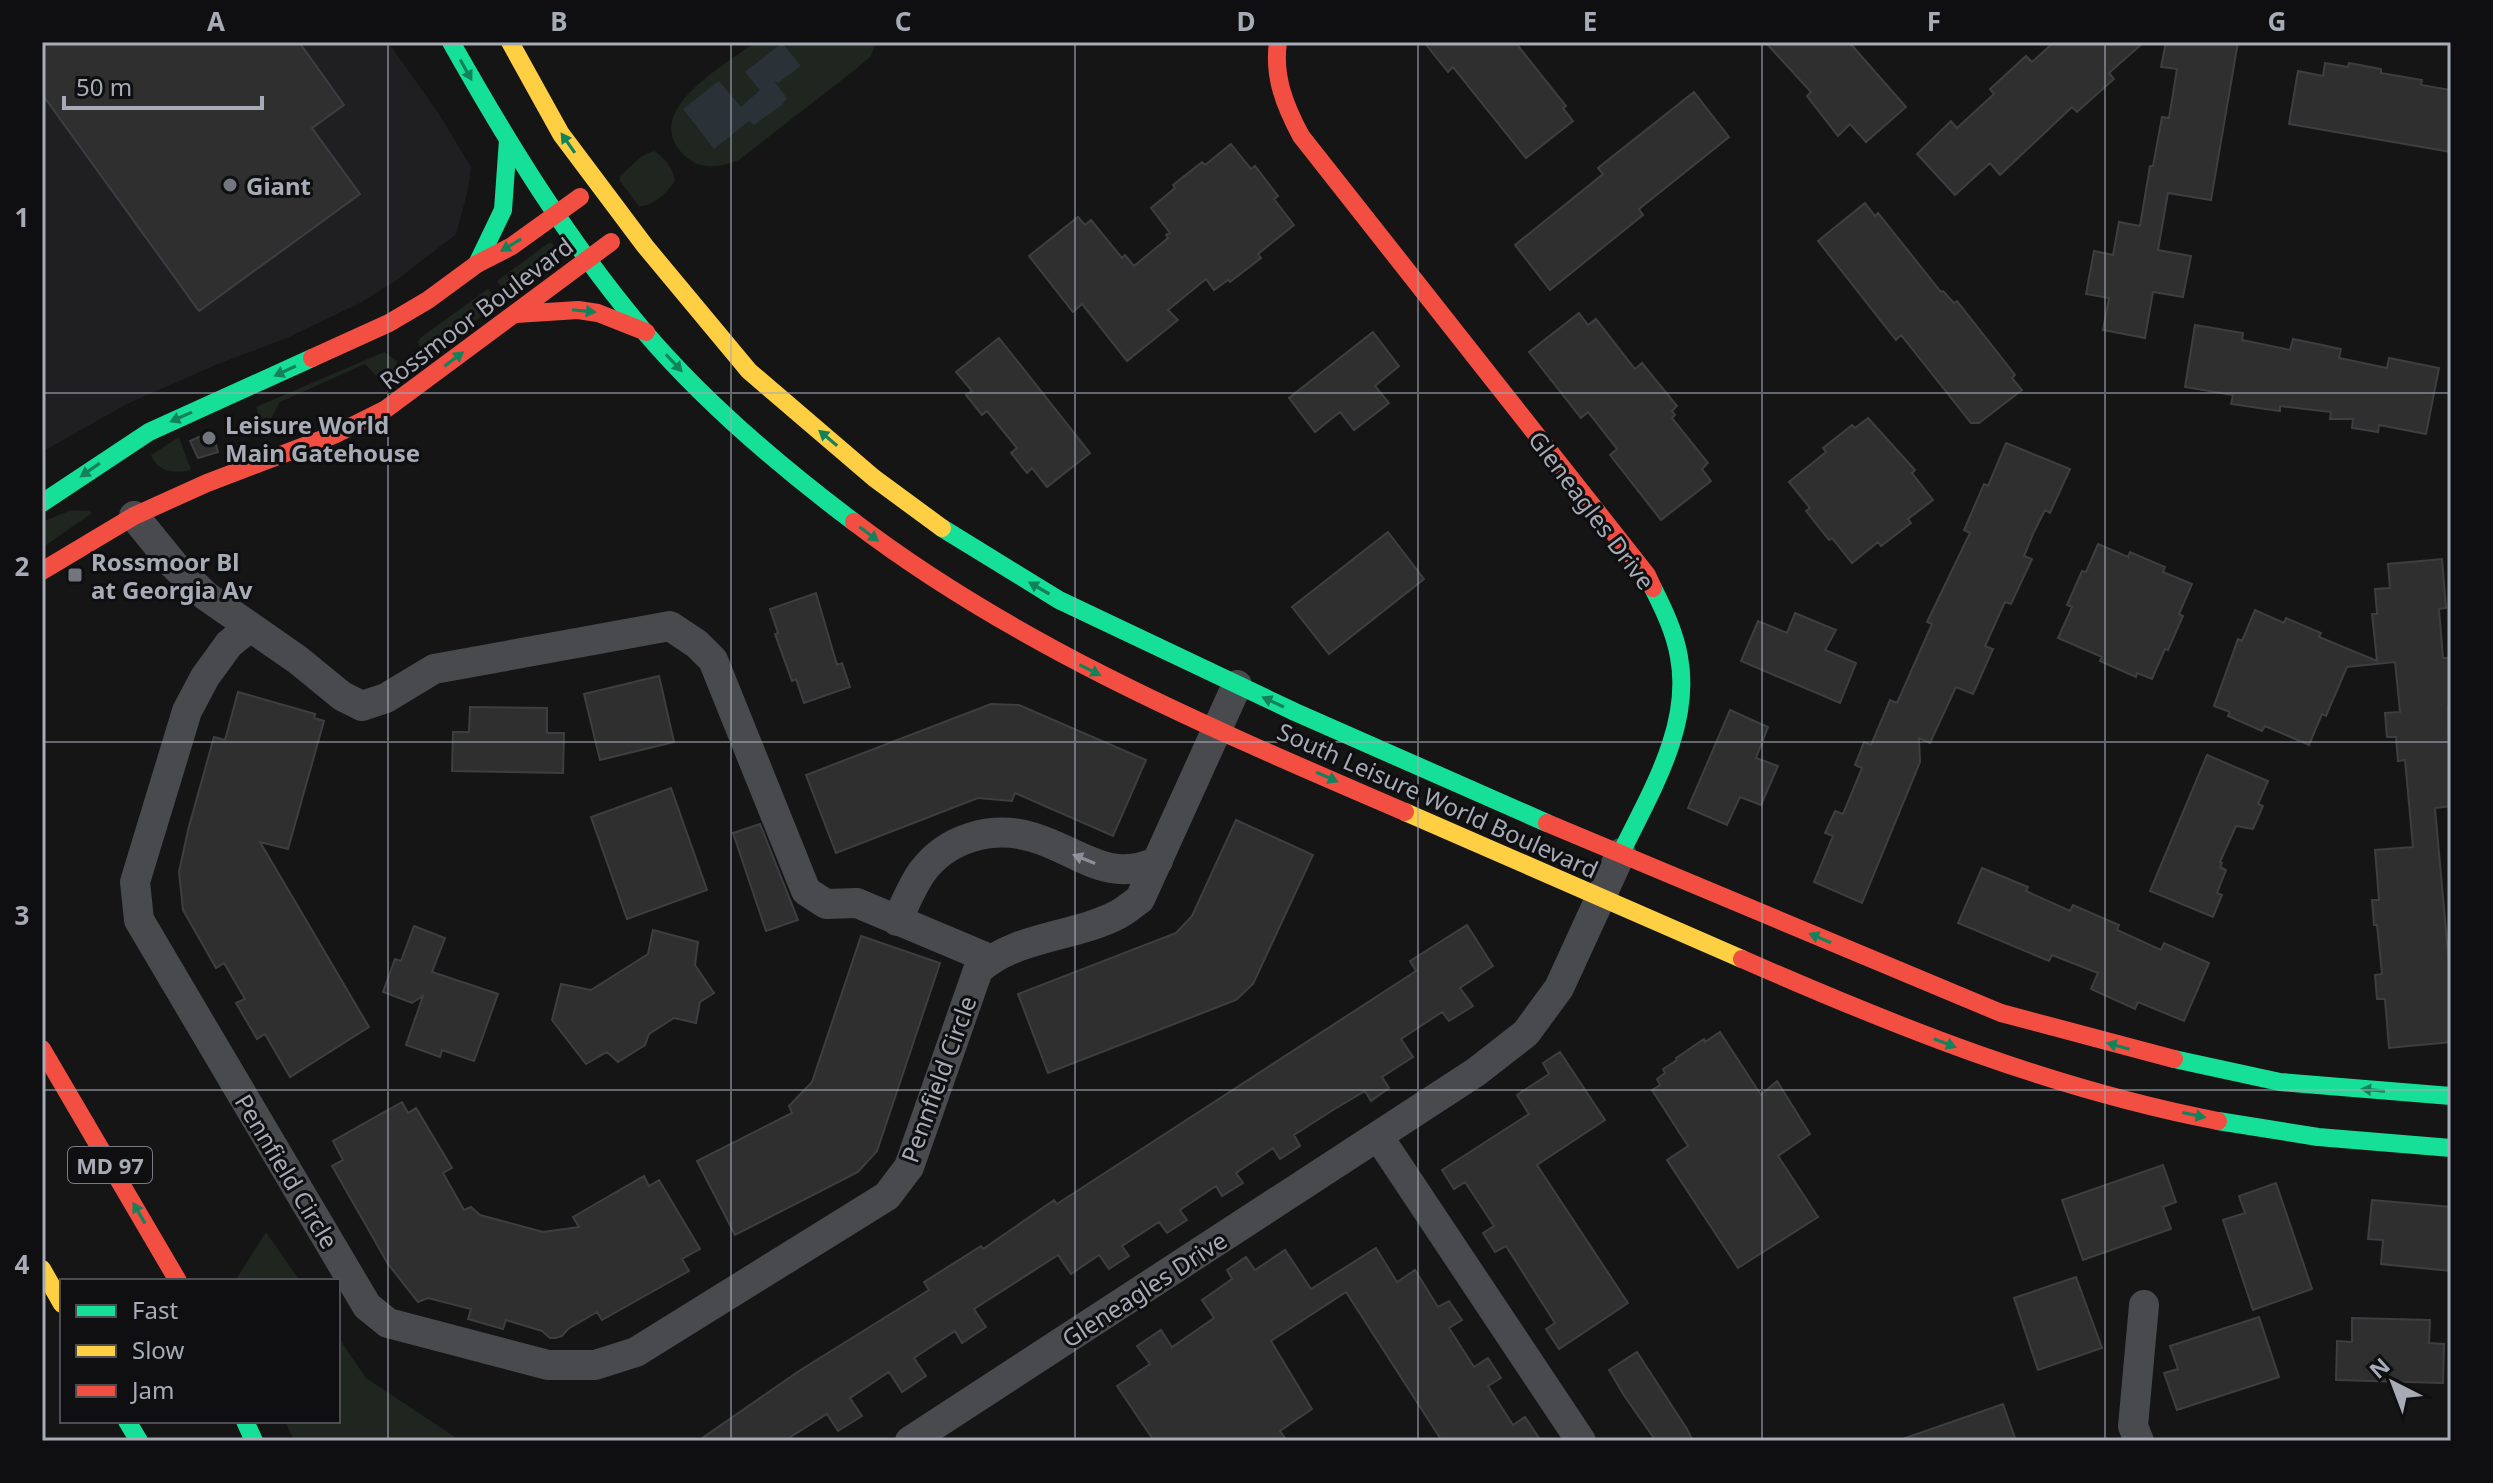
<svg xmlns="http://www.w3.org/2000/svg" width="2493" height="1483" viewBox="0 0 2493 1483" font-family="'Noto Sans',sans-serif">
<style>
.built{fill:#1f1f21}
.green{fill:#1f251f}
.water{fill:#2a3238}
.building{fill:#2f2f30;stroke:#3d3e41;stroke-width:2}
.lines{fill:none;stroke-linecap:round;stroke-linejoin:round}
.street{stroke:#494a4e;stroke-width:30}
.fast{stroke:#16e098;stroke-width:18}
.slow{stroke:#ffcf43;stroke-width:18}
.jam{stroke:#f24e42;stroke-width:18}
.oneway{fill:#13825b}
.oneway2{fill:#8a8e97}
.grid{fill:none;stroke:#a6abb6;stroke-width:2;stroke-opacity:0.55}
.poi-dot{fill:#73767e;stroke:#0f0f11;stroke-width:3}
.labels{text-anchor:middle;dominant-baseline:central;stroke-width:6;stroke-linejoin:round;paint-order:stroke}
.shield{fill:#0f0f11;stroke:#797c84;stroke-width:2}
.shield-label{font-size:22px;font-weight:bold;fill:#a6abb6}
.poi-label{font-size:24px;font-weight:bold;fill:#a6abb6;stroke:#0f0f11;text-anchor:start}
.street-label{font-size:24px;fill:#a6abb6;stroke:#0f0f11}
.neatline{fill:none;stroke:#a6abb6;stroke-width:3}
.grid-label{font-size:26px;text-anchor:middle;font-weight:bold;fill:#a6abb6}
</style>
<rect width="100%" height="100%" fill="#151515"/>
<path class="built" d="M42,42H388L439,114L471,167L468,190L456,234L397,280L360,303L287,338L218,364L127,404L42,452Z"/>
<path class="green" d="M755,42H876L871,56L856,69L739,160C720,167 703,171 686,157C636,113 726,65 755,42Z
M654,151C665,158 673,168 675,181C668,192 652,207 639,206L620,181V176L642,156Z
M550,242L561,252L509,298L497,281Z
M488,289L500,303L429,355L421,350L418,342L420,338Z
M384,352L397,361L396,374L383,383L365,364L280,402L264,431L256,407Z
M179,437L191,470C175,474 157,472 151,455Z
M71,510L89,511L92,513L42,548V522Z
M266,1232L300,1281H235Z
M338,1337L366,1378L461,1441H294L285,1421H338Z"/>
<path class="water" d="M782,43L801,66L778,83L774,81L787,98L782,105L754,125L749,121L714,149L683,109L719,81L741,107L760,90L745,72Z"/>
<path class="building" d="M42,42H299L344,105L312,128L360,194L199,311L42,94Z
M1424,42H1515L1566,106L1563,108L1573,121L1526,158L1453,67L1448,72Z
M1765,42H1849L1906,107L1866,142L1850,124L1838,136L1807,96L1811,92Z
M2054,42H2144L2109,73L2114,79L2077,112L2072,107L2000,175L1990,163L1955,195L1917,154L1951,121L1957,128L1994,94L1990,89L2026,56L2032,62Z
M2166,42H2238L2211,200L2168,193L2158,250L2191,256L2183,297L2153,292L2145,338L2103,330L2109,298L2086,294L2094,251L2113,255L2119,222L2140,226L2150,166H2153L2162,117L2169,118L2177,69L2161,67Z
M2325,63L2348,67L2349,63L2381,69V73L2422,80L2421,85L2451,90V152L2289,124L2298,71L2323,76Z
M1694,92L1729,137L1639,209L1643,215L1550,290L1515,245L1603,174L1598,168Z
M1231,144L1251,169L1255,166L1278,196L1274,199L1294,225L1258,254L1261,258L1230,282L1228,280L1214,290L1206,279L1168,310L1178,320L1127,361L1082,304L1073,312L1029,256L1078,217L1085,225L1091,220L1122,258L1125,255L1134,266L1168,238L1166,235L1170,233L1151,208L1175,188L1173,185L1202,162L1205,165Z
M1865,203L1875,216L1878,213L1941,292L1943,291L1954,303L1957,301L2015,375L2012,378L2022,390L1979,423H1971L1901,335L1896,340L1818,241Z
M1579,313L1588,325L1596,319L1635,369L1642,363L1677,406L1672,411L1675,415L1672,418L1708,463L1702,469L1711,481L1661,520L1610,455L1617,449L1588,412L1581,418L1529,352Z
M2195,325L2243,333L2242,340L2290,350L2293,339L2341,349L2339,358L2387,368L2389,358L2439,368L2426,434L2379,425L2378,432L2352,428L2353,419H2330L2331,412L2280,406V411L2231,404L2233,395L2185,387Z
M1373,332L1399,366L1375,386L1389,403L1354,430L1340,412L1315,432L1289,398Z
M999,338L1090,453L1047,487L1032,468L1027,473L1011,453L1017,448L987,411L982,415L966,395L972,391L956,372Z
M1868,418L1915,470L1912,473L1933,500L1908,519L1911,523L1881,546L1878,542L1852,563L1832,538L1829,540L1806,511L1810,508L1789,482L1826,452L1823,448L1852,425L1855,428Z
M212,431L218,452L198,458L190,441Z
M2006,443L2070,469L2050,513L2045,510L2033,534L2024,556L2032,559L2011,604L2005,602L1985,646L1993,649L1973,694L1956,687L1930,743L1919,738L1920,762L1862,903L1814,882L1833,836L1825,833L1835,811L1843,814L1862,768L1855,765L1864,742L1871,745L1890,700L1897,703L1932,624L1927,622L1970,533L1964,530L1984,484L1988,486Z
M1388,532L1424,579L1329,654L1292,607Z
M2098,544L2128,557L2130,552L2165,567L2163,572L2192,584L2179,614L2183,616L2168,650L2165,649L2152,679L2137,673L2136,677L2100,661L2102,657L2058,638L2072,607L2067,605L2082,571L2086,572Z
M2442,559L2446,608L2439,609L2443,658H2450L2451,671V707H2448L2451,806L2435,808L2451,987V1042L2389,1048L2385,999H2377L2375,975L2382,974L2377,925H2374L2372,900H2379L2375,850L2413,847L2405,760L2398,761L2396,737H2387L2385,713L2400,712L2395,662L2347,667L2326,716L2322,714L2309,745L2265,726L2262,731L2228,716L2230,712L2214,706L2238,639L2242,641L2255,610L2284,623L2286,618L2321,633L2319,637L2377,661L2372,614H2377L2375,589L2390,588L2388,564Z
M816,593L837,665L842,663L850,687L804,703L796,679L792,681L775,634L778,633L770,609Z
M1795,613L1836,630L1825,650L1856,663L1840,703L1741,661L1758,621L1787,633Z
M659,676L674,742L600,760L584,694Z
M238,692L315,714L314,718L324,721L288,849L260,842L369,1027L290,1077L265,1034L257,1039L236,1003L245,999L224,963L216,968L183,910L179,872L188,830L214,737L225,740Z
M991,704L1019,705L1146,760L1113,836L1015,793L1012,801L978,798L836,853L806,775Z
M470,707L547,708V733H564L563,773L452,771L453,732H469Z
M1730,710L1768,727L1756,758L1778,766L1761,805L1740,797L1727,825L1688,808Z
M2207,755L2268,781L2258,804L2263,806L2253,829L2236,826L2220,862L2222,863L2220,867L2226,870L2217,893L2222,895L2213,917L2150,891Z
M671,788L707,890L627,919L591,817Z
M1236,820L1313,855L1253,984L1236,1000L1048,1073L1018,994L1176,933L1192,916Z
M760,824L798,920L766,931L733,833Z
M1982,868L2028,887L2026,891L2070,911L2073,905L2119,925L2117,930L2161,950L2164,943L2209,963L2184,1021L2138,1002L2135,1009L2091,989L2098,973L2052,955L2049,961L1958,923Z
M1467,925L1493,966L1460,988L1473,1006L1449,1021L1442,1012L1401,1039L1413,1057L1382,1077L1389,1088L1371,1101L1365,1091L1333,1110L1294,1135L1300,1146L1280,1159L1273,1148L1236,1173L1243,1183L1222,1196L1216,1186L1180,1210L1187,1220L1167,1233L1159,1222L1122,1246L1129,1256L1109,1269L1099,1255L1071,1274L1058,1255L974,1309L986,1327L962,1343L955,1331L914,1358L926,1376L902,1392L889,1372L850,1398L862,1416L838,1431L827,1414L784,1441H698L799,1371L929,1290L924,1282L981,1246L983,1249L1054,1200L1057,1204L1416,971L1410,961Z
M414,926L445,938L432,972L498,994L474,1061L442,1050L440,1057L406,1045L423,996L412,1003L383,992L395,959L401,961Z
M653,930L698,942L695,965L714,993L700,1002L696,1023L674,1018L649,1034L645,1045L618,1062L607,1052L586,1064L552,1020L561,984L591,990L648,954Z
M861,936L940,963L877,1151L858,1172L735,1235L697,1161L792,1113L789,1106L812,1082Z
M1720,1032L1761,1095L1777,1081L1810,1134L1778,1156L1818,1217L1738,1268L1667,1160L1688,1146L1652,1090L1660,1085L1657,1079L1665,1073L1663,1069L1677,1060L1676,1058L1704,1039L1705,1042Z
M1560,1052L1605,1120L1537,1165L1628,1303L1559,1349L1546,1329L1555,1323L1506,1246L1495,1252L1483,1233L1494,1226L1465,1182L1454,1189L1442,1170L1529,1114L1517,1095L1549,1074L1543,1063Z
M402,1102L408,1113L416,1108L452,1168L443,1173L464,1210L471,1207L480,1215L543,1232L579,1227L573,1217L644,1176L649,1186L659,1180L700,1249L682,1259L689,1271L602,1320L597,1312L568,1329L562,1336L555,1338H550L542,1331L506,1320L503,1329L468,1319L471,1309L428,1298L418,1302L388,1264L332,1166L343,1160L333,1141Z
M2163,1165L2176,1202L2163,1207L2171,1229L2083,1260L2062,1200Z
M2276,1183L2312,1289L2253,1310L2223,1220L2245,1213L2239,1196Z
M2372,1200L2451,1207V1271L2381,1264L2383,1240L2368,1239Z
M1376,1248L1397,1282L1415,1270L1438,1307L1449,1301L1462,1320L1449,1328L1474,1367L1488,1358L1501,1378L1488,1386L1513,1425L1525,1417L1541,1441H1442L1346,1292L1271,1341L1312,1409L1280,1431L1287,1441H1154L1117,1386L1150,1364L1137,1346L1161,1330L1172,1347L1214,1318L1202,1300L1232,1279L1227,1270L1246,1257L1255,1270L1285,1250L1311,1289Z
M2076,1277L2102,1348L2038,1370L2014,1298Z
M2259,1317L2279,1377L2177,1410L2164,1373L2178,1369L2170,1346Z
M2352,1318L2430,1320L2429,1343L2444,1344L2443,1383L2336,1380L2337,1341L2352,1342Z
M1637,1352L1687,1429L1693,1441H1656L1625,1397L1609,1370Z
M2003,1404L2016,1441H1906L1905,1438Z"/>
<g class="lines">
<path class="street" d="M134,516L174,565L206,596L298,660L342,696L362,706L386,698L434,669L670,626L697,644L713,660L806,891L826,904L857,903L990,959
M249,628L229,644L205,677L187,711L135,882L139,920L367,1306L388,1323L548,1365H595L636,1352L887,1196L909,1167L978,970C1017,935 1074,938 1119,914C1126,910 1133,904 1140,899L1237,685
M897,921C905,904 912,886 922,872C947,838 992,825 1032,837C1078,850 1107,885 1158,861
M1378,1136L1581,1441
M910,1441L1476,1072L1526,1033L1559,988L1621,853
M2139,1441L2133,1426L2144,1305"/>
<path class="fast" d="M451,42C508,143 568,241 643,330C704,402 778,465 854,522
M477,264L503,210L508,140
M42,503L149,432L312,358
M942,528L1059,600L1295,712L1547,823
M1621,853C1650,793 1692,726 1679,657C1675,633 1664,610 1653,588
M2174,1059L2280,1082L2451,1096
M2218,1121L2318,1137L2451,1148
M127,1421L139,1441
M245,1421L254,1441"/>
<path class="slow" d="M510,42L561,134L645,246L749,371L874,478L942,528
M1405,812L1742,959
M42,1269L62,1304"/>
<path class="jam" d="M1278,42C1273,77 1285,106 1301,136L1647,575L1653,588
M516,314L578,310L598,313L646,332
M312,358L389,323L428,300L477,264L512,246L580,197
M854,522C1021,649 1213,729 1405,812
M42,571L134,516L207,483L336,434L386,409L611,242
M1547,823L2001,1013L2174,1059
M1742,959C1897,1027 2052,1089 2218,1121
M42,1049L178,1281"/>
</g>
<defs><path id="oneway-solid" d="M-6-.8H1V-3.2L6.5 0L1 3.2V.8H-6Z" transform="scale(2)"/></defs>
<g class="oneway">
<use href="#oneway-solid" transform="translate(466 70) rotate(61)"/>
<use href="#oneway-solid" transform="translate(568 143) rotate(-125)"/>
<use href="#oneway-solid" transform="translate(511 245) rotate(149)"/>
<use href="#oneway-solid" transform="translate(584 311) rotate(6)"/>
<use href="#oneway-solid" transform="translate(454 359) rotate(-37)"/>
<use href="#oneway-solid" transform="translate(674 363) rotate(47)"/>
<use href="#oneway-solid" transform="translate(285 371) rotate(155)"/>
<use href="#oneway-solid" transform="translate(181 417) rotate(156)"/>
<use href="#oneway-solid" transform="translate(828 438) rotate(-140)"/>
<use href="#oneway-solid" transform="translate(90 470) rotate(145)"/>
<use href="#oneway-solid" transform="translate(869 534) rotate(37)"/>
<use href="#oneway-solid" transform="translate(1039 588) rotate(-150)"/>
<use href="#oneway-solid" transform="translate(1090 670) rotate(27)"/>
<use href="#oneway-solid" transform="translate(1273 702) rotate(-155)"/>
<use href="#oneway-solid" transform="translate(1327 777) rotate(24)"/>
<use href="#oneway-solid" transform="translate(1820 938) rotate(-157)"/>
<use href="#oneway-solid" transform="translate(1945 1043) rotate(21)"/>
<use href="#oneway-solid" transform="translate(2118 1046) rotate(-164)"/>
<use href="#oneway-solid" transform="translate(2373 1090) rotate(-175)"/>
<use href="#oneway-solid" transform="translate(2194 1115) rotate(12)"/>
<use href="#oneway-solid" transform="translate(139 1213) rotate(-120)"/>
</g>
<use class="oneway2" href="#oneway-solid" transform="translate(1084 859) rotate(-158)"/>
<path class="grid" d="M388,42V1441M731,42V1441M1075,42V1441M1418,42V1441M1762,42V1441M2105,42V1441M42,393H2451M42,742H2451M42,1090H2451"/>
<g class="poi-dot">
<circle cx="230" cy="185" r="8"/>
<circle cx="209" cy="438" r="8"/>
<rect x="67" y="567" width="16" height="16" rx="4"/>
</g>
<g class="labels">
<rect class="shield" x="68" y="1147" width="84" height="36" rx="6"/>
<g class="shield-label">
<text x="110" y="1165">MD 97</text>
</g>
<g class="poi-label">
<text x="246" y="185">Giant</text>
<text x="225" y="424">Leisure World<tspan x="225" dy="28">Main Gatehouse</tspan></text>
<text x="91" y="561">Rossmoor Bl<tspan x="91" dy="28">at Georgia Av</tspan></text>
</g>
<g class="street-label">
<text transform="translate(476 313) rotate(-37)">Rossmoor Boulevard</text>
<text transform="translate(1592 510) rotate(53)">Gleneagles Drive</text>
<text transform="translate(1438 800) rotate(24)">South Leisure World Boulevard</text>
<text transform="translate(938 1079) rotate(-70)">Pennfield Circle</text>
<text transform="translate(287 1171) rotate(59)">Pennfield Circle</text>
<text transform="translate(1144 1289) rotate(-33)">Gleneagles Drive</text>
</g>
</g>
<rect width="2493" height="1483" fill="none" stroke="#0f0f11" stroke-width="88"/>
<rect x="60" y="1279" width="280" height="144" fill="#0f0f11" stroke="#4b4d53" stroke-width="2"/>
<rect x="76" y="1305" width="40" height="12" fill="#16e098" stroke="#4b4d53" stroke-width="2"/>
<text x="132" y="1319" font-size="24" fill="#a6abb6">Fast</text>
<rect x="76" y="1345" width="40" height="12" fill="#ffcf43" stroke="#4b4d53" stroke-width="2"/>
<text x="132" y="1359" font-size="24" fill="#a6abb6">Slow</text>
<rect x="76" y="1385" width="40" height="12" fill="#f24e42" stroke="#4b4d53" stroke-width="2"/>
<text x="132" y="1399" font-size="24" fill="#a6abb6">Jam</text>
<g transform="translate(2393 1383) rotate(318)" stroke="#0f0f11" stroke-width="6" paint-order="stroke">
<path d="M0-6L14 30L0 20L-14 30Z" fill="#a6abb6"/>
<text y="-12" font-size="22" font-weight="bold" text-anchor="middle" fill="#a6abb6">N</text>
</g>
<path d="M64 96v12h198v-12" fill="none" stroke="#a6abb6" stroke-width="4"/>
<text x="76" y="96" font-size="24" fill="#a6abb6" stroke="#0f0f11" stroke-width="6" paint-order="stroke">50 m</text>
<rect x="44" y="44" width="2405" height="1395" class="neatline"/>
<g class="grid-label">
<text x="216" y="31">A</text>
<text x="559" y="31">B</text>
<text x="903" y="31">C</text>
<text x="1246" y="31">D</text>
<text x="1590" y="31">E</text>
<text x="1934" y="31">F</text>
<text x="2277" y="31">G</text>
<text x="22" y="227">1</text>
<text x="22" y="576">2</text>
<text x="22" y="925">3</text>
<text x="22" y="1274">4</text>
</g>
</svg>
